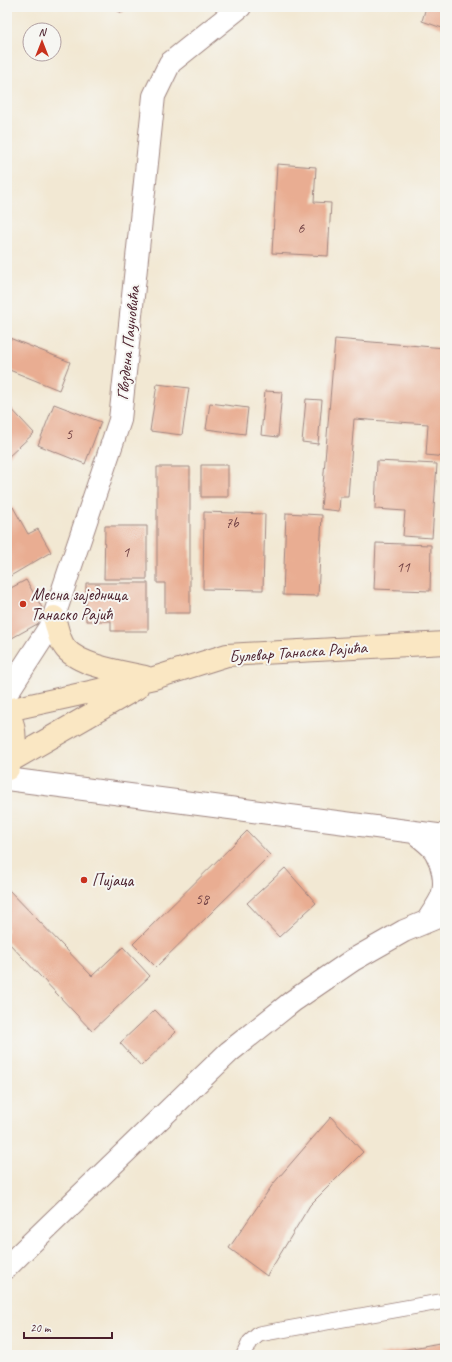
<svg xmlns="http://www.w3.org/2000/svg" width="452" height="1362" viewBox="0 0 452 1362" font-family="Caveat,sans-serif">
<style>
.building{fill:#e9ad92}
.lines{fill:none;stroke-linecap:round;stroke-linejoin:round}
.service-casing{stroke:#9e847f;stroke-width:17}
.minor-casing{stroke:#9e847f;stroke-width:24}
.tertiary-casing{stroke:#9e847f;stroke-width:24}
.secondary-casing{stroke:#9e847f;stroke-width:24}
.service{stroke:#fff;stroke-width:15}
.minor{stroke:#fff;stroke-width:22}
.tertiary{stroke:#fff;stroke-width:22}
.secondary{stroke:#fae7c3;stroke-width:22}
.poi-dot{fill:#c8321e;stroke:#f6f6f2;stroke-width:1.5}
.labels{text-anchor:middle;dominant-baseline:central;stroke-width:4;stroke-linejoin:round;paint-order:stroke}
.number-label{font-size:15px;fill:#724245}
.street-label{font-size:17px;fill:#4a1f2b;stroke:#f6f6f2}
.poi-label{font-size:17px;fill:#4a1f2b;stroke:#f6f6f2;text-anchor:start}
</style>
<rect width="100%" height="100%" fill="#f6f6f2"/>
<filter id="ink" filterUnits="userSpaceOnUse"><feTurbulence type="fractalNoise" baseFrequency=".025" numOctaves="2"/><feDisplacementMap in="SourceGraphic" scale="8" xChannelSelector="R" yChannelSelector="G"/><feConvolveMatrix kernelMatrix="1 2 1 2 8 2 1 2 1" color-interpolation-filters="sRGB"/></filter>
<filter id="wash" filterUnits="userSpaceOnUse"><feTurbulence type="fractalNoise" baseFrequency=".012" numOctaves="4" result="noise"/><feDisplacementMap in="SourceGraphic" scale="16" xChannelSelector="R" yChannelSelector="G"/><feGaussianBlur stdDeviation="0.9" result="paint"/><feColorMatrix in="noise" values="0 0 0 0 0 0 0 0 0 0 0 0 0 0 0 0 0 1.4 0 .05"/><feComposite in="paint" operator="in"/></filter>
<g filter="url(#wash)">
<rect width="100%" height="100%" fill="#f2e8d3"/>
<g id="blocks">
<path class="building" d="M111,7H126L122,13Z
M426,7H445V29L422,21Z
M277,164L316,167L314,202L331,203L328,256L272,253Z
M7,337L70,362L59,390L7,369Z
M335,339L445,348V457L426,455L428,424L354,419L348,497H340L339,511L321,509Z
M157,384L189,388L182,435L150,431Z
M265,391L282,392L278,437L261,435Z
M306,399L322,400L318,444L302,442Z
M210,403L248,408L245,434L206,429Z
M7,404L34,433L7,458Z
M54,404L101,422L85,464L38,445Z
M377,461L437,464L432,538L403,536L405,511L375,509Z
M201,465H228V497H201Z
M157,467H190V613H165V583H157Z
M13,507L28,534L38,529L51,552L7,578V511Z
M204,512L265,514L263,590L203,589Z
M286,513L322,515L318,596L283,595Z
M105,526H147V579H104Z
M376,543L431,545L430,591L374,589Z
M26,580L48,618L12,638L7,630V590Z
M86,583H148V631H111V621H86Z
M247,831L270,855L156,967L133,944Z
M285,868L316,903L279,937L247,903Z
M7,888L92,976L123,947L150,976L92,1031L7,941Z
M155,1010L176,1032L141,1066L120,1043Z
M331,1117L363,1152L310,1205L267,1276L229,1248L273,1184Z
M445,1342V1355H380V1354Z"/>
</g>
</g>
<g filter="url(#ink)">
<use href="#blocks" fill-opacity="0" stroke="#9e847f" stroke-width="1"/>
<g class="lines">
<g class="service-casing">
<path id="service" d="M244,1355L250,1342L259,1334L445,1301"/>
</g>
<g class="minor-casing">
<path id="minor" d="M7,693L51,625L120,420L154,96L170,63L240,7"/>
</g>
<g class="tertiary-casing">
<path id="tertiary" d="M7,779L445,836
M414,832C421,838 430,844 435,851C442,863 447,882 442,896C439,904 432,913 428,920
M7,1267L22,1252L229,1052L293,1001L353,960L404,931L445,914"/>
</g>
<g class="secondary-casing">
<path id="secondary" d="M54,617C57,627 59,641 66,649C81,666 123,672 145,677
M7,709C17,729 17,749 8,769
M8,710L154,678L227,655L445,643
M12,760L137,688"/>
</g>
<use href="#service" class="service"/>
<use href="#minor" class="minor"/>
<use href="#tertiary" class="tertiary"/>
<use href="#secondary" class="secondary"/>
</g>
</g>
<g class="poi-dot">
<circle cx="23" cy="604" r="4"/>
<circle cx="84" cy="880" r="4"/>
</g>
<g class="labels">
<g class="number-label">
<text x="301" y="228">6</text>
<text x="69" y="434">5</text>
<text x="232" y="523">7b</text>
<text x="126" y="552">1</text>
<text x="403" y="567">11</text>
<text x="202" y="899">58</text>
</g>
<g class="street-label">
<text transform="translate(128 343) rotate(-84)">Гвоздена Пауновића</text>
<text transform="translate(298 652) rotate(-4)">Булевар Танаска Рајића</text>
</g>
<g class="poi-label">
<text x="31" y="594">Месна заједница<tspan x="31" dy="20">Танаско Рајић</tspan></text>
<text x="92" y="880">Пијаца</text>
</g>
</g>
<rect width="452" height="1362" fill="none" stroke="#f6f6f2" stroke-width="24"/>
<g transform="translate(42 42)"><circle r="19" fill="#f6f6f2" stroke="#b1a0a2"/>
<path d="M0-3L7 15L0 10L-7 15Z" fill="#c8321e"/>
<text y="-6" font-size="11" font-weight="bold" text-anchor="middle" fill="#4a1f2b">N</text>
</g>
<path d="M24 1332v6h88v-6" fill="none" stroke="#4a1f2b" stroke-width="2"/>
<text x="30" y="1332" font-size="12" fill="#4a1f2b" stroke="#f6f6f2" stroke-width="3" paint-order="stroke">20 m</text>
</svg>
